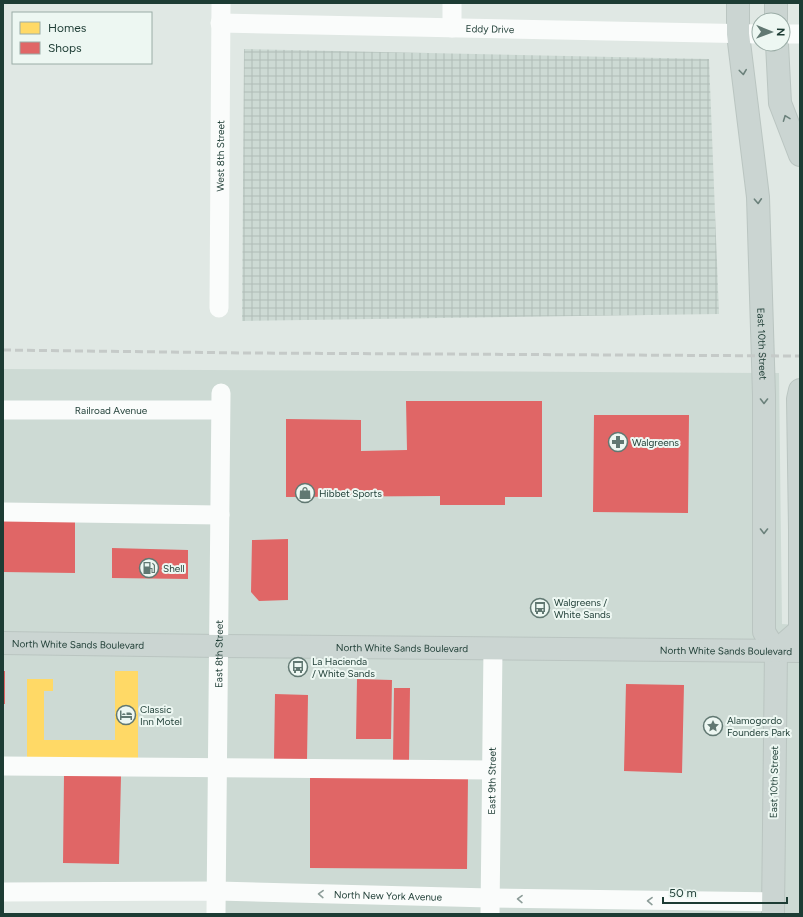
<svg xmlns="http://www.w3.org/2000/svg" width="803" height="917" viewBox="0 0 803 917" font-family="Figtree,sans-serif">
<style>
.built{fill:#cddad4}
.industrial{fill:url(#industrial-grid)}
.homes{fill:#ffd966}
.shops{fill:#e06666}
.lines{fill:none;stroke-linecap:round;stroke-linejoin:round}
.major-casing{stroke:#bac5c1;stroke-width:24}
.minor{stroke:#fafcfb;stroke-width:19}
.major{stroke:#cbd5d2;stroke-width:22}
.rail{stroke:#c5cac8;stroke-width:3;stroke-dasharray:8 4;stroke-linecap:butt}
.oneway{stroke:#6b817b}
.oneway2{stroke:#8c9c98}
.labels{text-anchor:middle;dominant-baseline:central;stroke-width:4;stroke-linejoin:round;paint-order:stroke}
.street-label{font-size:10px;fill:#1d3c34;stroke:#edf7f2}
.poi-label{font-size:10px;fill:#1d3c34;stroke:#edf7f2;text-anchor:start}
</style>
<defs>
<pattern id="industrial-grid" width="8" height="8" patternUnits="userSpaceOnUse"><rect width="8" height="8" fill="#cddad4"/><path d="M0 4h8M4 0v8" fill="none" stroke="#b0bcb7"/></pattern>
</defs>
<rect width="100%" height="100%" fill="#e0e8e4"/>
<path class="built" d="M3,369L779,373L782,624L800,625V914H216L217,891L3,892Z"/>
<path class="industrial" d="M244,49L709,59L719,314L242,321Z"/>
<path class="homes" d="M115,671H138V764H27V679H53V691H44V740H115Z"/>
<path class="shops" d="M406,401H542V497H505V505H440V496L286,497V419L361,420V451L407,450Z
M594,415H689L688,513L593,512Z
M3,517L75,518V573L3,572Z
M288,539V600L259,601L251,592L252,540Z
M112,548L188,550V579L112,578Z
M3,671H5V704H3Z
M357,679L392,680L391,739H356Z
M626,684L684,685L682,773L624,771Z
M394,688H410L409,761L393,760Z
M275,694L308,695L307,760L274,759Z
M64,775L121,776L119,864L63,863Z
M310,776L468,777L467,869L310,868Z"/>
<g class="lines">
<g class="major-casing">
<g id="major">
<path id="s7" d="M738,3V34L758,197L764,395V632L776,651L773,914"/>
<path d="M776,20V3"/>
<path d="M777,44L780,103L800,155"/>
<path id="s8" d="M3,643L219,646L800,651"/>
<path d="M776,651L800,630V529L798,399L800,390"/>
</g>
</g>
<g class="minor">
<path id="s1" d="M220,23L759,34"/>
<path d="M452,28V3"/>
<path d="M783,34H800"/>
<path id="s2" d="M219,308L221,3"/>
<path id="s3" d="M3,410H220"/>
<path d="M3,512L220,515"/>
<path d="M3,766L491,770"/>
<path id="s4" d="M3,892L217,891L490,898L773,902"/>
<path id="s5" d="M216,914L221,393"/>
<path id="s6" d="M490,914L493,648"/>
</g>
<use href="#major" class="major"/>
<path class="rail" d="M3,350L248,353L800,356"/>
</g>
<defs><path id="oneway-chevron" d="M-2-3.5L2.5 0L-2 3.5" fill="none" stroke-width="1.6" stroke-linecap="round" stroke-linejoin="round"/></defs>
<g class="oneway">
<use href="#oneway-chevron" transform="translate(743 72) rotate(83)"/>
<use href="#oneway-chevron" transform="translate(786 118) rotate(-111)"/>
<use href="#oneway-chevron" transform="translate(758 201) rotate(87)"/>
<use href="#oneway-chevron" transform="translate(764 401) rotate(90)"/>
<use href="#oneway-chevron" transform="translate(764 531) rotate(90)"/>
</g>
<g class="oneway2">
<use href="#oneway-chevron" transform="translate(321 894) rotate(-178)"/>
<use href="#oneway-chevron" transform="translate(520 899) rotate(-179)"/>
<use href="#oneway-chevron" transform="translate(650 901) rotate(-179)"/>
</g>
<defs>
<g id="pharmacy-ring" transform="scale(1)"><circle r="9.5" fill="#edf7f2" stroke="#617872" stroke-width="1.5"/><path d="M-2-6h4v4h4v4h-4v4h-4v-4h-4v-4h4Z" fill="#617872"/></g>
<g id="shop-ring" transform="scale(1)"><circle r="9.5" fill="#edf7f2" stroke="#617872" stroke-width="1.5"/><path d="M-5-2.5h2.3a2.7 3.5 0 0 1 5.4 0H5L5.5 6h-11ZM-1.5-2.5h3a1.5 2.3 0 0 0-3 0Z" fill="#617872"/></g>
<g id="fuel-ring" transform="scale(1)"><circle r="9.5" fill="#edf7f2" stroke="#617872" stroke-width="1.5"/><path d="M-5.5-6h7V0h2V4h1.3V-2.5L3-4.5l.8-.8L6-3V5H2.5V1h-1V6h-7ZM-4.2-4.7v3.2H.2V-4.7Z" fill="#617872"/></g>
<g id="bus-ring" transform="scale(1)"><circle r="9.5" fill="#edf7f2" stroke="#617872" stroke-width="1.5"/><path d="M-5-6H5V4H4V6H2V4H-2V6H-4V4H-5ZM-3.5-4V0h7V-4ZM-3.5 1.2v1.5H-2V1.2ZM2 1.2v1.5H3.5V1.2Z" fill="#617872"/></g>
<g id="hotel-ring" transform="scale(1)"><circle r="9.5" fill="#edf7f2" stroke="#617872" stroke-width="1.5"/><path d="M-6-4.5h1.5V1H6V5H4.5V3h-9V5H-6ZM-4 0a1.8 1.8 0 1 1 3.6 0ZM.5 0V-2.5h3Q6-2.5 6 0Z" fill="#617872"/></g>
<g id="sight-ring" transform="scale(1)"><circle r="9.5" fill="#edf7f2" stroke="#617872" stroke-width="1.5"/><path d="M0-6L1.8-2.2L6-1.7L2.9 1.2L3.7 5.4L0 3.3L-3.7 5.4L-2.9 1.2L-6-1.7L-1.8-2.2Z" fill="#617872"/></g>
</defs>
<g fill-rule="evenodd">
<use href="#pharmacy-ring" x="618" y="442"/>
<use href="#shop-ring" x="305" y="493"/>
<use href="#fuel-ring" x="149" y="568"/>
<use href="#bus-ring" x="540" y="608"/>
<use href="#bus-ring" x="298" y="667"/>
<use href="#hotel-ring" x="126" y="715"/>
<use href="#sight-ring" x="713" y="726"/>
</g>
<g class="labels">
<g class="street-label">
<text stroke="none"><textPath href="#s1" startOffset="270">Eddy Drive</textPath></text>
<text stroke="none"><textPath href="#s2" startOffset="152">West 8th Street</textPath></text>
<text stroke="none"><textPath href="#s7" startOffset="342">East 10th Street</textPath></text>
<text stroke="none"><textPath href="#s3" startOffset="108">Railroad Avenue</textPath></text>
<text stroke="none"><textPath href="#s8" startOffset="75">North White Sands Boulevard</textPath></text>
<text stroke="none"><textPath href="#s8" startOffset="399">North White Sands Boulevard</textPath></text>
<text stroke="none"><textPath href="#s8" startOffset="723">North White Sands Boulevard</textPath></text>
<text stroke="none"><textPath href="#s5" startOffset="260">East 8th Street</textPath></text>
<text stroke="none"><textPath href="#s6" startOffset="133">East 9th Street</textPath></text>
<text transform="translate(774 782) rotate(-89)">East 10th Street</text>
<text stroke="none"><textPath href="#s4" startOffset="385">North New York Avenue</textPath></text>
</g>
<g class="poi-label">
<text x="632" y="442">Walgreens</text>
<text x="319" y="493">Hibbet Sports</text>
<text x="163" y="568">Shell</text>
<text x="554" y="602">Walgreens /<tspan x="554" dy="12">White Sands</tspan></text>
<text x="312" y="661">La Hacienda<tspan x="312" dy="12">/ White Sands</tspan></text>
<text x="140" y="709">Classic<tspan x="140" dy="12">Inn Motel</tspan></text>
<text x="727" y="720">Alamogordo<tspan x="727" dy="12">Founders Park</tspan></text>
</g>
</g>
<rect width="803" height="917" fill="none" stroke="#1d3c34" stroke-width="8"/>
<rect x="12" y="12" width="140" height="52" fill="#edf7f2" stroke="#9aaca6"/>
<rect x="20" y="22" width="20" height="12" fill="#ffd966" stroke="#9aaca6"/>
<text x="48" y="32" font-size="12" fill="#1d3c34">Homes</text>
<rect x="20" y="42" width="20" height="12" fill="#e06666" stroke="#9aaca6"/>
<text x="48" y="52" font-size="12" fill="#1d3c34">Shops</text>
<g transform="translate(771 32) rotate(91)"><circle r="19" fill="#edf7f2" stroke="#9aaca6"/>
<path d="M0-3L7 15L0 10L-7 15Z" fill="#617872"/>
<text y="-6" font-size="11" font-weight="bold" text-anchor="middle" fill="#1d3c34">N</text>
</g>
<path d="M663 897v6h124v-6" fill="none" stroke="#1d3c34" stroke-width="2"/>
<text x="669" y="897" font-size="12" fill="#1d3c34" stroke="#edf7f2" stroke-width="3" paint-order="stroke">50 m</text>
</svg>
